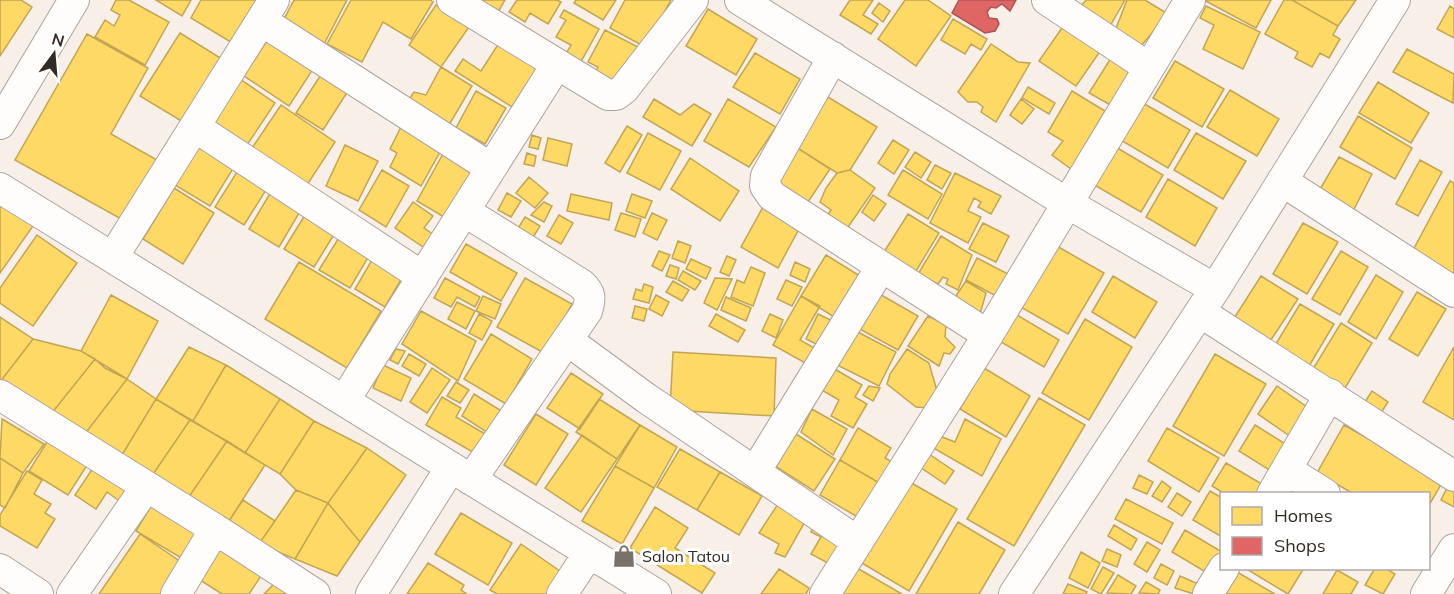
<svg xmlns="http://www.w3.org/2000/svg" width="1454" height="594" viewBox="0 0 1454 594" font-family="Mulish,sans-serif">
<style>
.homes{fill:#ffd966;stroke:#c2a552;stroke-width:1.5}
.shops{fill:#e06666;stroke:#ac5452;stroke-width:1.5}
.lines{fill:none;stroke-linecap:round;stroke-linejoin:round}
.minor-casing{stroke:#aca49d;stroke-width:32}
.minor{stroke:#fefdfc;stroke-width:30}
.labels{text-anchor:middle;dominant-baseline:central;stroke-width:6;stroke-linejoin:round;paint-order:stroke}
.poi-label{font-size:16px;fill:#342b24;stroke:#fff;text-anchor:start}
</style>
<rect width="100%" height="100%" fill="#f7efe8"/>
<path class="homes" d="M0,0H21L32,7L0,56Z
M116,0H129L169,22L145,65L95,37L105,20L114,26L120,15L111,10Z
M156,0H191L182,16Z
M201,0H260L234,44L191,18Z
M294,0H347L324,44L282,23Z
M351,0H430L433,2L411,39L383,22L362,62L327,44Z
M478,0H505L498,12Z
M517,0H557L561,2L548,24L530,13L525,22L509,12Z
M576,0H616L603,20L574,3Z
M625,0H671L645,47L610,28Z
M850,0H873L863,15L878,24L871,34L840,15Z
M905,0H928L951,16L916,66L878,39Z
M1086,0H1125L1110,26L1080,7Z
M1127,0H1145L1168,14L1141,46L1115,31Z
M1204,0H1271L1256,28Z
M1284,0H1292L1338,26L1333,35L1340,39L1329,58L1320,53L1312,67L1295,58L1298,52L1265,34Z
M1292,0H1356L1338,26Z
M879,3L890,11L883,22L872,13Z
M436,5L469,27L441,67L409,45Z
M1206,6L1260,32L1243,69L1203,49L1214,25L1200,18Z
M1450,6L1454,9V38L1437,29Z
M708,9L757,39L736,75L686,46Z
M564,10L599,29L578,67L563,59L571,45L556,37L566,20L560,17Z
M953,19L987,39L981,50L971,44L965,54L941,40Z
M1064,25L1101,50L1076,86L1039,61Z
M605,30L638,47L615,90L592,78L598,67L588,62Z
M180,33L222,59L183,122L140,96Z
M87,34L148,68L111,134L157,160L123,220L15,160Z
M270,36L315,66L289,106L244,76Z
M499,43L538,67L512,107L455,71L463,59L481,71Z
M991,44L1018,62L1030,63L996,122L981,112L983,107L977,102H968L958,92Z
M1407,49L1454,74L1453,103L1393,72Z
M755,53L800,79L780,114L733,87Z
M1111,58L1137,72L1114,107L1089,93Z
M1175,61L1224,89L1202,127L1153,98Z
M441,67L472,86L449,125L408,101L414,92L426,95Z
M324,70L350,88L323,130L296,113Z
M240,79L275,103L245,148L209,125Z
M1378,82L1429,113L1411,143L1359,113Z
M1028,87L1055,103L1049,114L1022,98Z
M1230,90L1279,119L1257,156L1207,127Z
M476,91L506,108L485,144L456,128Z
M1072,91L1105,111L1071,169L1052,155L1063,141L1048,132Z
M828,97L877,127L850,170L837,173L796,147Z
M654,99L680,115L694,104L711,114L692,146L643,117Z
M728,99L776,127L749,167L704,141Z
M1021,99L1034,109L1022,124L1010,115Z
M1141,102L1190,130L1168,168L1119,139Z
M281,105L335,142L307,185L252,148Z
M1358,116L1412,148L1395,179L1340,147Z
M627,126L642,135L620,172L605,163Z
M401,127L440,152L421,186L390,167L397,153L390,149Z
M648,133L681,151L660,190L627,173Z
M1196,133L1246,161L1223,199L1174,170Z
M532,135L541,138L538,149L529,147Z
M548,138L572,144L567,166L543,160Z
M893,140L909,150L894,174L878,163Z
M201,141L237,162L210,206L175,185Z
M345,145L378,161L358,201L326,186Z
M1114,146L1163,175L1141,212L1091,183Z
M796,147L830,169L804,208L770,186Z
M444,152L477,170L449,220L417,201Z
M915,152L931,162L921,178L905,167Z
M527,153L536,156L534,166L524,164Z
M1339,157L1372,174L1351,215L1317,194Z
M690,158L739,191L720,221L671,189Z
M1420,160L1442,172L1418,216L1396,204Z
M242,164L271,182L244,225L215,207Z
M935,165L951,173L942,189L927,180Z
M382,170L409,186L386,227L359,210Z
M850,170L875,188L844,233L825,219L831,210L820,202L826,188L837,173Z
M903,170L942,194L928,219L888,195Z
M955,173L1001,196L991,214L978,207L981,202L974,198L968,211L981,217L968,243L930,223Z
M529,177L548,193L535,208L516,193Z
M1168,179L1217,208L1195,246L1146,217Z
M1450,181L1454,183V273L1452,277L1412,252Z
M275,185L305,203L279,247L249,229Z
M174,188L214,213L183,264L143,239Z
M507,193L521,201L511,217L498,210Z
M571,194L612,203L609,220L567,211Z
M632,194L652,201L645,218L626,211Z
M873,195L886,204L874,221L862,212Z
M0,202L33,226L0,273Z
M413,202L433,216L424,228L441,240L432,253L395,228Z
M544,202L552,206L544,222L531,215Z
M763,207L800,227L778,268L741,247Z
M308,210L338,228L314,267L284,249Z
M621,213L641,219L635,237L615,230Z
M652,213L667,220L657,240L643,233Z
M908,214L939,233L916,271L884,252Z
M559,215L573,223L561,244L547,236Z
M525,217L540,226L532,239L517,230Z
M983,223L1009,236L996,262L969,249Z
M1303,223L1338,242L1307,294L1273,274Z
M343,231L373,249L350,288L319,270Z
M37,235L77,263L33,326L0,303V288Z
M941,236L972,255L958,290L946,284L948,279L943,277L938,284L918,274Z
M678,241L691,246L685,263L672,258Z
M466,244L517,273L501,301L450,272Z
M1055,245L1104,273L1068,334L1019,306Z
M659,251L670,255L662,271L652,266Z
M1341,251L1368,267L1340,315L1312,299Z
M376,253L406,271L385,307L355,289Z
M826,255L860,276L834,317L801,296Z
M727,256L736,260L729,276L720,272Z
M977,258L1010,275L998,297L966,280Z
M691,259L711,268L706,279L686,269Z
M299,262L381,311L347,368L265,319Z
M795,262L810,269L805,282L790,275Z
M670,265L679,268L676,279L666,276Z
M751,267L765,273L753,306L731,297L737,280L744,283Z
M683,271L701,281L695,290L678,280Z
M1376,275L1403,292L1376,339L1348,322Z
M1113,276L1157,302L1135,338L1092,312Z
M1261,276L1298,299L1265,349L1229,326Z
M445,278L480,297L475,307L457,297L451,307L434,298Z
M525,278L572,304L544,353L497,327Z
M715,278L732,279L717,310L704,303Z
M786,280L802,287L792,306L777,299Z
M673,281L689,290L682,301L666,292Z
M966,281L986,293L978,321L951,303Z
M644,284L653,287L649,303L633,299L636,289L642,291Z
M876,292L918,316L898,350L856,327Z
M1417,292L1446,309L1418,356L1389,339Z
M111,295L158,321L127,379L81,351Z
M656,295L669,302L662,316L649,309Z
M483,296L501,304L495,319L476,311Z
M801,296L820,306L800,340L816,349L807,364L773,345Z
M726,297L751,308L746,321L721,310Z
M457,302L475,311L466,329L448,319Z
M1300,304L1334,324L1305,373L1271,352Z
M635,306L647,309L644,321L632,318Z
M421,311L476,341L458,381L402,344Z
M1012,312L1059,340L1044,367L996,339Z
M479,314L492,321L482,340L469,333Z
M716,314L745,330L738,342L709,326Z
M770,314L783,320L776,338L762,331Z
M818,314L833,321L820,346L806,339Z
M928,316L946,325L945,337L955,347L950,354L944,353L939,366L908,346Z
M0,317L33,339L0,382Z
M1085,319L1132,347L1089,420L1042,393Z
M1341,323L1372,343L1342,393L1310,374Z
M854,330L896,352L879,386L837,365Z
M491,334L532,359L506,404L464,379Z
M33,339L81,351L95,359L47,419L0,382Z
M189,347L226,365L193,421L156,399Z
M1454,347V420L1423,402Z
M396,349L405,351L398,364L390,360Z
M907,349L929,363L937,391L929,408L916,407L887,384L890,374Z
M673,352L776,358L774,416L670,410Z
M409,354L426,364L419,376L402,366Z
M1215,354L1266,384L1224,456L1173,426Z
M95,359L105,368L127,379L81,439L47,419Z
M226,365L280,399L245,453L193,421Z
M383,365L411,378L401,401L373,388Z
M432,368L450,380L427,413L410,402Z
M833,368L862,385L855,397L867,404L853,428L831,416L839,400L820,389Z
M984,368L1030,396L1006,437L960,409Z
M571,373L603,394L580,429L547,408Z
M127,379L156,399L117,463L81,439Z
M456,382L469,390L460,403L447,396Z
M869,386L880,388L873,401L863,395Z
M1277,386L1310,409L1291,437L1258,414Z
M1372,391L1388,402L1377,419L1361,408Z
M474,394L503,412L488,433L462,416Z
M442,397L461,408L456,417L487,435L476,454L426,425Z
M1039,398L1085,425L1014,546L967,519Z
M156,399L190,420L147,483L117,463Z
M280,399L314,421L280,474L245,453Z
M599,399L640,425L617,459L576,432Z
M812,409L847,429L833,455L801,432Z
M536,414L568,434L536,485L504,465Z
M2,419L44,444L23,473L0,458Z
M965,419L1001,439L982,476L930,446L937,435L955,442Z
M190,420L227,441L182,507L147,483Z
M314,421L367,448L328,503L296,490L280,474Z
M640,425L677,447L654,488L615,466Z
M1255,425L1292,448L1276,474L1239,451Z
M1344,425L1443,481L1428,507V494H1354L1317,473Z
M858,428L891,448L885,458L894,463L881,484L840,460Z
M1167,428L1219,458L1199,492L1148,461Z
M52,434L91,459L68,495L29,471Z
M796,434L835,459L814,491L775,466Z
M582,435L617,459L581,512L545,488Z
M227,441L265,465L225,527L182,507Z
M367,448L406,475L360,542L328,503Z
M680,449L720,472L697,510L657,487Z
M923,450L954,471L945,484L914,463Z
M0,458L23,473L5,508L0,505Z
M840,460L881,484L861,519L820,495Z
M1226,463L1267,487L1263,494H1225L1212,486Z
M95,465L130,487L121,502L107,492L96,509L75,495Z
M615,466L654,488L622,544L582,521Z
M27,471L42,480L34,494L51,504L45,513L55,519L37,548L0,526V515Z
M720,472L762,496L739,535L697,510Z
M1139,475L1153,482L1147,494L1133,488Z
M908,481L957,509L909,591L860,562Z
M1162,481L1171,488L1162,502L1152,496Z
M1449,484L1454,487V507L1441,500Z
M296,490L328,503L295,559L259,544Z
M1210,491L1222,498V537L1193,520Z
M1177,493L1191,502L1182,516L1168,507Z
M157,496L209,528L188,562L136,531Z
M1126,499L1173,523L1162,544L1115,519Z
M243,500L275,521L259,544L225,527Z
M328,503L360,542L337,576L295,559Z
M778,504L807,518L785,557L775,553L779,544L759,533Z
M655,507L688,528L675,548L715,573L702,593L630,548Z
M461,513L512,543L488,585L435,554Z
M816,522L854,542L839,569L811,554L821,537L811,532Z
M958,522L1005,550L979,594H916Z
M1114,525L1137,539L1131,550L1108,536Z
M1185,530L1222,552L1209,574L1172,552Z
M140,534L184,564L164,594H99Z
M1147,542L1160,550L1147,572L1134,564Z
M521,544L567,576L557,594H497L490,590Z
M222,546L263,573L249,594H222L200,580Z
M1107,549L1121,555L1117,567L1102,561Z
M1081,552L1100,563L1088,588L1069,578Z
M428,563L464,585L461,590L467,594H407Z
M1161,564L1174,571L1167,585L1154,578Z
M1103,567L1114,573L1101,594L1091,589Z
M857,568L902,594H841Z
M1245,568H1304L1288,594Z
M1375,568H1385L1395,574L1383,594L1365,585Z
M779,569L809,588L806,594H761Z
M1337,570L1358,582L1351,594H1323Z
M1237,572L1275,594H1224Z
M1118,575L1136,586L1131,594L1107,593Z
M1180,576L1198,584L1194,594L1175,588Z
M277,581L296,594H264Z
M1146,582L1160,590L1158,594L1139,593Z
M1068,584L1087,592L1086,594H1063Z"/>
<path class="shops" d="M959,0H1016L1010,11L1002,4L996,8L991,7L987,12L989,18L997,19L999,24L995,31L985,33L952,13Z"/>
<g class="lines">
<g class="minor-casing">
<path id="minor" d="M452,0L608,95H616L624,89L693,0
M740,0L1067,203L1215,289
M1047,0L1148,67
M262,21L491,168
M833,57L766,176L765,186L772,196L988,335
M0,124L74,0
M195,127L423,277
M1282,181L1454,292
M0,188L656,594
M464,211L581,284C591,293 591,298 587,311L471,480
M113,257L274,0
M1200,312L1454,476
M567,340L646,398L858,542
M0,395L215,529
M344,401L557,64
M1287,470L1325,494
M755,472L881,267
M1272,494L1330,394
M0,569L38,594
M72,594L146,487
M176,594L215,529L315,594
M371,594L451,467
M562,594L589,553
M825,594L988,335L1190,0
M1014,594L1215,289L1395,0
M1208,594L1224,568
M1426,594L1454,549"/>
</g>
<use href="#minor" class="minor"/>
</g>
<defs>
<g id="shop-bare" transform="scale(1.8)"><path d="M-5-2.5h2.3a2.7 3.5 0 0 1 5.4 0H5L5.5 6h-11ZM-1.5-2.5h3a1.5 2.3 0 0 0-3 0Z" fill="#787069" stroke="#fff" stroke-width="2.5" paint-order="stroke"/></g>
</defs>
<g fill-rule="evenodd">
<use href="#shop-bare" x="624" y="556"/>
</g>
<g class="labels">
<g class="poi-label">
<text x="642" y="556">Salon Tatou</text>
</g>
</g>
<rect x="1220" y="492" width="210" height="78" fill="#ffffff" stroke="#aeaaa7" stroke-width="1.5"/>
<rect x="1232" y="507" width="30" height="18" fill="#ffd966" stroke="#aeaaa7" stroke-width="1.5"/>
<text x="1274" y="522" font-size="18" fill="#342b24">Homes</text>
<rect x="1232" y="537" width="30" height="18" fill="#e06666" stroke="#aeaaa7" stroke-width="1.5"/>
<text x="1274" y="552" font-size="18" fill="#342b24">Shops</text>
<g transform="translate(54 54) rotate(16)" stroke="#ffffff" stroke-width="4.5" paint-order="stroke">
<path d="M0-4.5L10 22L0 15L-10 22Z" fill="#342b24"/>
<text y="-9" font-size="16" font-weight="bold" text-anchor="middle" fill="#342b24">N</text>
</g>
</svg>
